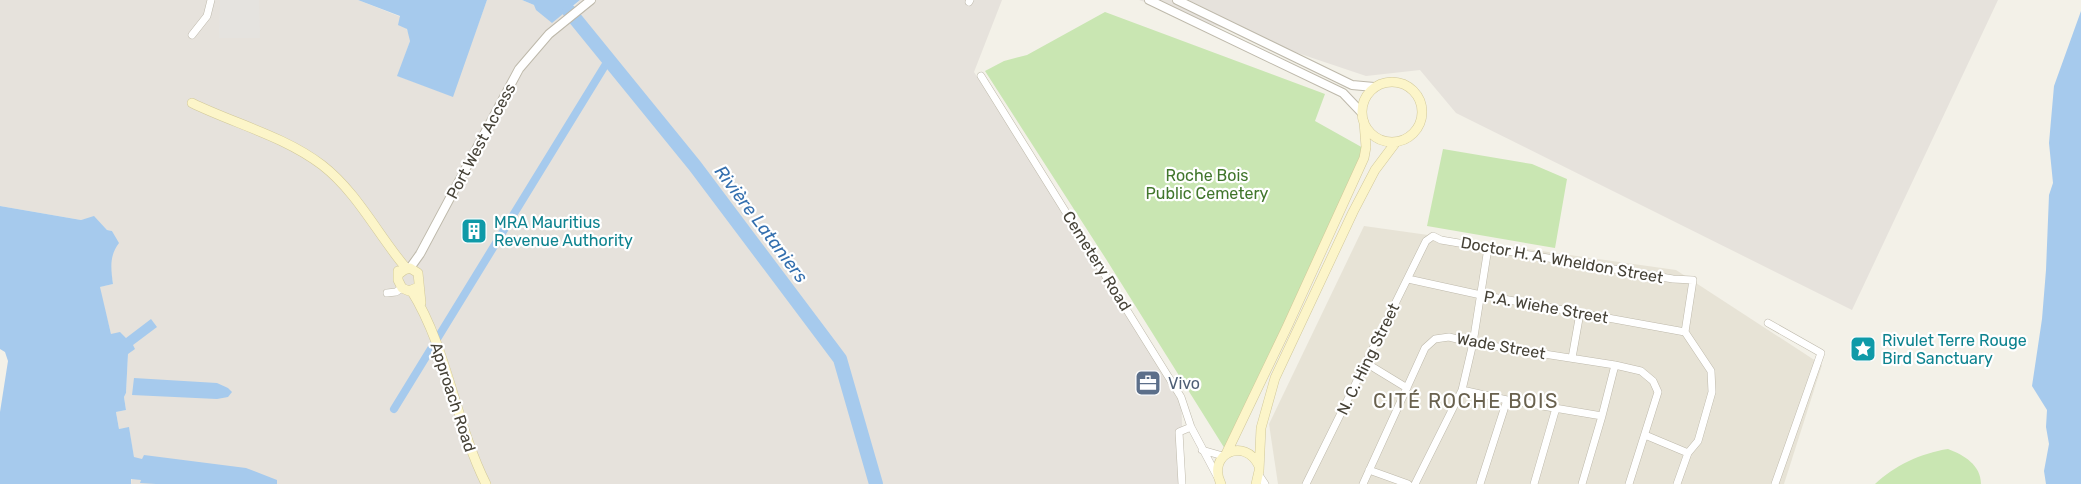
<svg xmlns="http://www.w3.org/2000/svg" width="2081" height="484" viewBox="0 0 2081 484" font-family="Rubik,sans-serif">
<style>
.residential{fill:#e7e3d6}
.industrial{fill:#e6e2dc}
.green{fill:#c9e6b2}
.parking{fill:#e5e3df}
.water{fill:#a6caed}
.lines{fill:none;stroke-linecap:round;stroke-linejoin:round}
.canal{stroke:#a6caed;stroke-width:8}
.river{stroke:#a6caed;stroke-width:14}
.minor-casing{stroke:#beb9ab;stroke-width:8}
.tertiary-casing{stroke:#beb9ab;stroke-width:10}
.secondary-casing{stroke:#d1c899;stroke-width:10}
.minor{stroke:#fff;stroke-width:7}
.tertiary{stroke:#fff;stroke-width:8}
.secondary{stroke:#fcf5c9;stroke-width:9}
.labels{text-anchor:middle;dominant-baseline:central;stroke-width:4.5;stroke-linejoin:round;paint-order:stroke}
.street-label{font-size:16px;fill:#464237;stroke:#fff}
.park-label{font-size:16px;fill:#41762c;stroke:#fff}
.culture-label{font-size:16px;fill:#0d838f;stroke:#fff;text-anchor:start}
.service-label{font-size:16px;fill:#4e5e75;stroke:#fff;text-anchor:start}
.water-label{font-size:18px;font-style:italic;fill:#346fae;stroke:#fff}
.quarter-label{font-size:20px;letter-spacing:1.5px;fill:#69614e;stroke:#fff}
</style>
<rect width="100%" height="100%" fill="#f3f1e8"/>
<path class="residential" d="M1364,226L1676,270L1822,365L1784,484H1278L1269,424Z"/>
<path class="industrial" d="M0,0H358L401,17L410,36V41L398,76L452,96L487,0H522L534,5L569,11L580,0H1002L974,72L1181,393L1184,484H131L134,458L129,428L119,429L116,412L126,410L124,397L126,393L128,354L126,338L111,334L99,287L113,284L110,267L115,237L112,231L107,230L94,217L81,220L0,206Z
M1139,0H1998L1852,310L1456,113L1420,70L1366,76Z"/>
<path class="green" d="M1105,12L1325,94L1315,121L1365,149L1344,201L1225,449L1106,259L985,71L1004,61L1027,55Z
M1443,149L1532,164L1567,179L1555,248L1427,226Z
M1948,449C1964,455 1981,465 1981,484H1875C1894,466 1921,453 1948,449Z"/>
<path class="parking" d="M220,0H259L260,38H219Z"/>
<path class="water" d="M358,0H487L453,97L397,76L410,41L407,29L398,25L400,16Z
M522,0H580L552,23L536,10L534,5Z
M2081,11V484H2046L2044,471L2049,444L2046,427L2047,410L2032,386L2042,319L2046,270L2049,195L2053,183L2049,143L2054,86Z
M0,206L81,220L94,216L107,230L112,231L119,243C109,256 111,269 113,284L100,287L111,334L120,332L126,338L151,319L157,327L133,345L135,349L128,354L126,393L124,397L126,410L116,412L119,429L129,427L134,457L142,459L144,455L246,468L277,480V484H156L140,483L141,480L131,479V484H0V412L8,361L5,352L0,349Z
M134,378L217,383L228,388L232,392L228,397L217,399L132,395Z"/>
<g class="lines">
<path class="canal" d="M394,409L609,59"/>
<path class="river" d="M569,11L695,166L840,359L876,484"/>
<g class="minor-casing">
<path id="minor" d="M969,2L970,0
M192,35L207,16L211,0
M981,76L1181,397L1191,427L1217,476
M1408,279L1481,295L1685,332
M387,293L396,292L402,288
M1768,323L1821,353L1775,484
M1572,358L1580,313
M1366,363L1407,388
M1462,390L1507,400L1602,416
M1645,435L1688,453
M1202,450L1223,456
M1369,470L1408,484
M1259,475L1265,484
M1182,484L1179,432L1191,427
M1306,484L1426,241L1433,236L1441,240L1673,279L1693,280L1685,332L1711,371L1712,392L1698,441L1688,453L1677,484
M1363,484L1425,348L1435,339L1449,337L1473,343L1615,365L1641,371L1653,381L1658,392L1629,484
M1415,484L1462,390L1473,343L1488,248
M1480,484L1507,400
M1534,484L1556,408
M1582,484L1602,416L1615,365"/>
</g>
<g class="tertiary-casing">
<path id="tertiary" d="M1149,0L1343,93L1362,113
M1177,0L1352,85L1374,87
M410,268L420,254L519,69L549,34L591,0"/>
</g>
<g class="secondary-casing">
<path id="secondary" d="M1362 112a30 30 0 1 1 60 0a30 30 0 1 1-60 0Z
M192,103C235,124 284,136 322,165C357,192 378,235 406,268
M398,271V280L402,288L409,291L416,288
M399,274L404,270L410,268L418,273L421,303
M411,290C448,349 455,422 486,484
M1226,454L1287,327L1364,158L1366,147L1364,122
M1221,484C1206,454 1245,436 1259,466
M1256,484L1259,471L1261,428L1275,378L1353,212L1375,170L1396,142"/>
</g>
<use href="#minor" class="minor"/>
<use href="#tertiary" class="tertiary"/>
<use href="#secondary" class="secondary"/>
</g>
<defs>
<g id="building-square" transform="scale(1.35)"><rect x="-9" y="-9" width="18" height="18" rx="4" fill="#0f9aa8" stroke="#fff"/><path d="M-4-6H4V6H1V3H-1V6H-4ZM-2.5-4.3h1.7v1.8h-1.7ZM.8-4.3h1.7v1.8H.8ZM-2.5-1h1.7V.8h-1.7ZM.8-1h1.7V.8H.8Z" fill="#fff"/></g>
<g id="sight-square" transform="scale(1.35)"><rect x="-9" y="-9" width="18" height="18" rx="4" fill="#0f9aa8" stroke="#fff"/><path d="M0-6L1.8-2.2L6-1.7L2.9 1.2L3.7 5.4L0 3.3L-3.7 5.4L-2.9 1.2L-6-1.7L-1.8-2.2Z" fill="#fff"/></g>
<g id="office-square" transform="scale(1.35)"><rect x="-9" y="-9" width="18" height="18" rx="4" fill="#5c6f8a" stroke="#fff"/><path d="M-6-3h4V-5.5h4V-3h4V5H-6ZM-1-4.5V-3h2v-1.5ZM-6 0V1H6V0Z" fill="#fff"/></g>
</defs>
<g fill-rule="evenodd">
<use href="#building-square" x="474" y="231"/>
<use href="#sight-square" x="1863" y="349"/>
<use href="#office-square" x="1148" y="383"/>
</g>
<g class="labels">
<g class="street-label">
<text transform="translate(481 141) rotate(-62)">Port West Access</text>
<text transform="translate(1562 260) rotate(10)">Doctor H. A. Wheldon Street</text>
<text transform="translate(1097 261) rotate(58)">Cemetery Road</text>
<text transform="translate(1546 307) rotate(10)">P.A. Wiehe Street</text>
<text transform="translate(1501 346) rotate(10)">Wade Street</text>
<text transform="translate(1368 359) rotate(-64)">N. C. Hing Street</text>
<text transform="translate(453 397) rotate(72)">Approach Road</text>
</g>
<g class="park-label">
<text x="1207" y="175">Roche Bois<tspan x="1207" dy="18">Public Cemetery</tspan></text>
</g>
<g class="culture-label">
<text x="494" y="222">MRA Mauritius<tspan x="494" dy="18">Revenue Authority</tspan></text>
<text x="1882" y="340">Rivulet Terre Rouge<tspan x="1882" dy="18">Bird Sanctuary</tspan></text>
</g>
<g class="service-label">
<text x="1168" y="383">Vivo</text>
</g>
<g class="water-label">
<text transform="translate(761 224) rotate(53)">Rivière Lataniers</text>
</g>
<g class="quarter-label">
<text x="1466" y="401">CITÉ ROCHE BOIS</text>
</g>
</g>
</svg>
